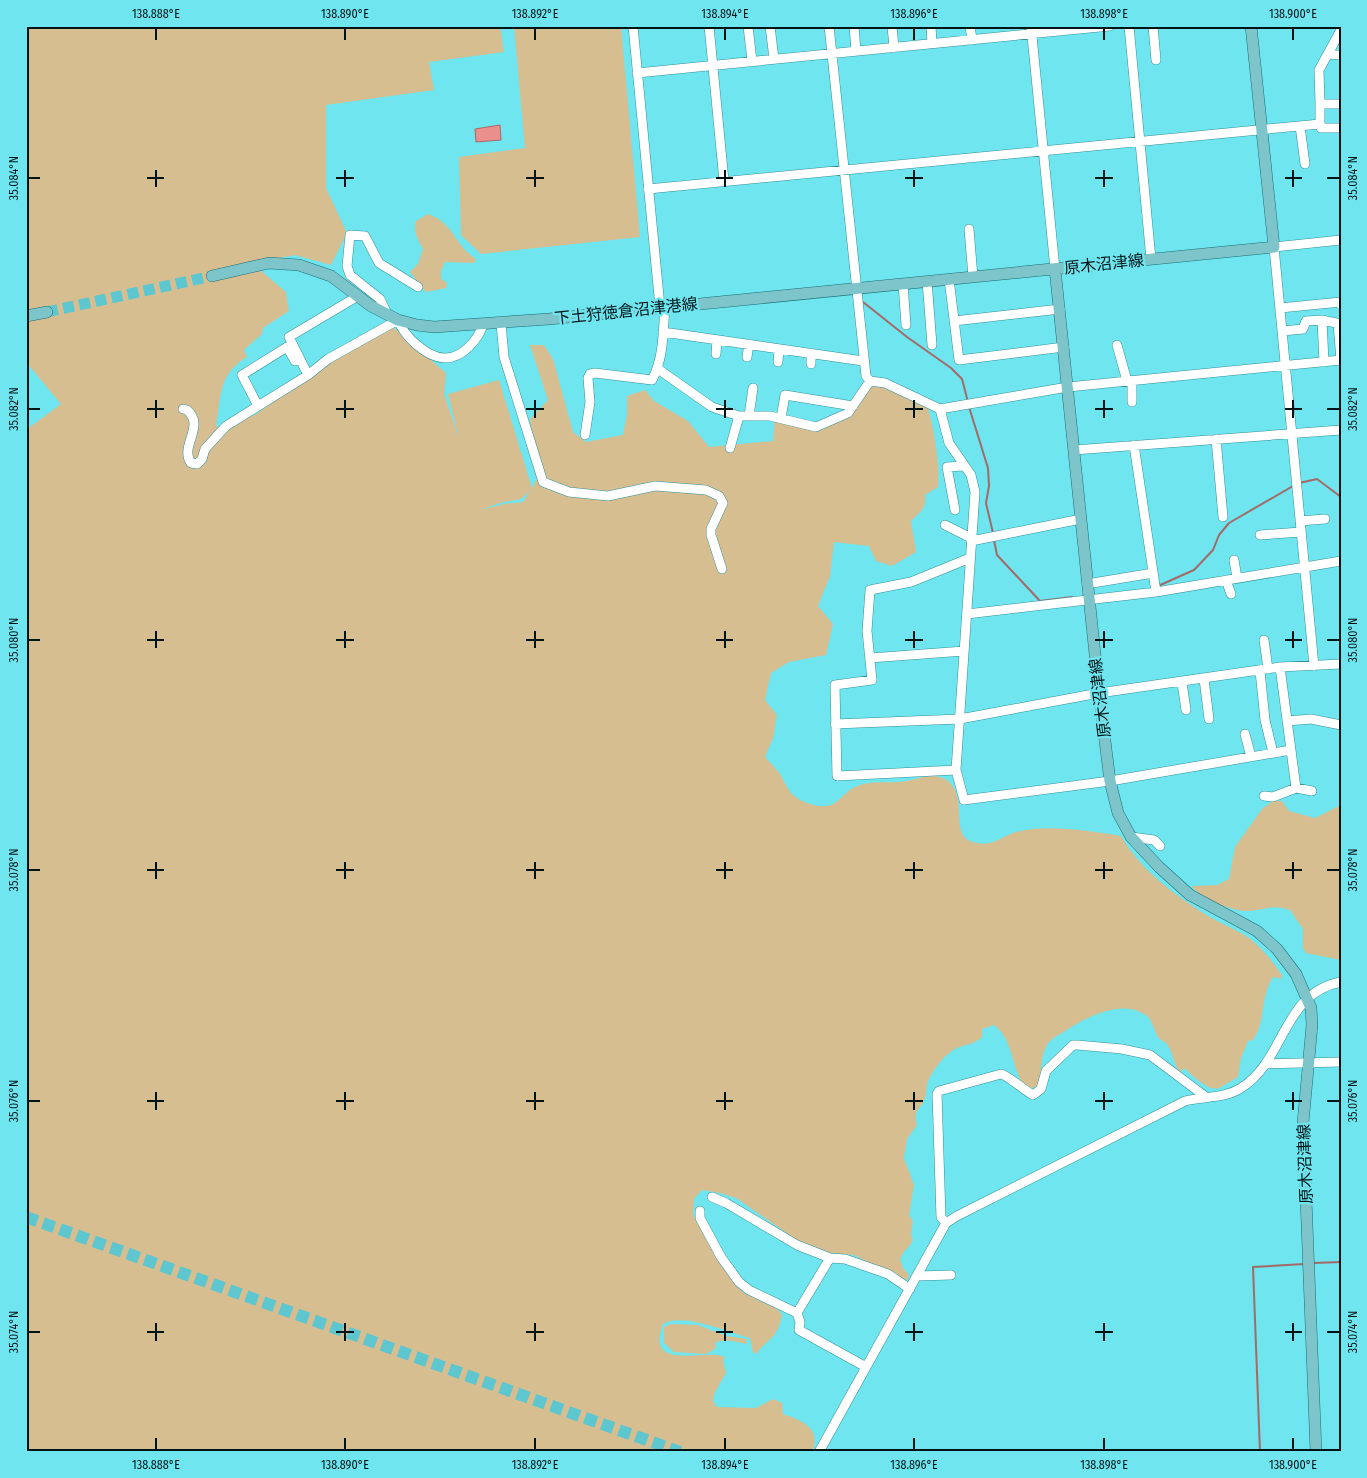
<svg xmlns="http://www.w3.org/2000/svg" width="1367" height="1478" viewBox="0 0 1367 1478" font-family="'Fira Sans Condensed','Noto Sans JP',sans-serif">
<style>
.green{fill:#d7be90;fill-rule:evenodd}
.water{fill:#ea8f8b;stroke:#a46a68}
.lines{fill:none;stroke-linecap:round;stroke-linejoin:round}
.stream{stroke:#a46a68;stroke-width:2}
.major-tunnel{stroke:#5ec6ce;stroke-width:11;stroke-dasharray:11 5.5;stroke-linecap:butt}
.highway-tunnel{stroke:#5ec6ce;stroke-width:12;stroke-dasharray:12 6;stroke-linecap:butt}
.minor-casing{stroke:#319097;stroke-width:10}
.major-casing{stroke:#1a6e75;stroke-width:12}
.minor{stroke:#fff;stroke-width:9}
.major{stroke:#7ec5cb;stroke-width:11}
.ticks{fill:none;stroke:#001416;stroke-width:2}
.labels{text-anchor:middle;dominant-baseline:central;stroke-width:4.5;stroke-linejoin:round;paint-order:stroke}
.street-label{font-size:16px;fill:#001416;stroke:#6ee5ef}
.neatline{fill:none;stroke:#001416;stroke-width:2}
.ticks-label{font-size:12px;text-anchor:middle;fill:#001416}
</style>
<rect width="100%" height="100%" fill="#6ee5ef"/>
<path class="green" d="M26,26H500L504,52L429,62L434,90L326,105V188L347,233L331,265L295,255L263,261L259,269L286,292L289,311L263,328L262,334L244,350L247,357C218,374 221,397 216,427L255,415L338,355L393,327L446,373L444,394L459,438L448,394L499,380L532,488L538,477L530,419L548,400L530,345H544L553,359L573,432L586,442L623,435L627,414V396L645,390L654,401L688,421L709,447L773,441L775,417L818,428L843,419L870,381L926,402C934,426 940,463 938,487L925,495C927,508 920,512 911,521L916,552L892,566L876,561L869,546L834,542L830,576L818,606L833,624L826,655L789,662L771,673L765,700L777,715L773,738L765,757C770,763 776,768 780,774C784,780 787,789 792,794C800,802 819,809 831,805C839,802 846,791 855,787C870,780 883,783 899,782C911,781 922,776 933,776C974,779 948,833 970,841C991,849 1000,837 1016,832C1049,824 1088,831 1121,836C1141,871 1175,895 1208,916C1221,924 1236,929 1249,938C1262,948 1272,961 1282,975L1281,979L1273,977C1260,996 1266,1022 1253,1040L1248,1041L1241,1058L1238,1077C1232,1080 1227,1084 1221,1087C1210,1094 1192,1075 1184,1068L1180,1072C1173,1063 1173,1052 1167,1044C1164,1041 1160,1040 1158,1037C1153,1029 1153,1019 1144,1014C1120,999 1085,1018 1065,1031C1059,1035 1051,1038 1047,1045C1039,1057 1043,1073 1038,1086L1032,1088L1023,1084C1011,1065 1013,1039 994,1025L982,1029V1037C974,1045 966,1044 957,1048C946,1053 934,1068 929,1079C926,1085 927,1092 925,1098C921,1111 912,1108 917,1125L907,1139L904,1158L914,1185L909,1215L913,1221L911,1234L913,1240C909,1248 903,1251 900,1259L903,1268L909,1275L908,1279L903,1280L854,1255L831,1253L797,1240L736,1198L720,1193L702,1190L694,1199L693,1215L732,1281L744,1293L777,1309L782,1315C777,1340 769,1337 756,1354L753,1352L750,1338C728,1333 684,1312 663,1324C644,1373 706,1348 725,1357L723,1361L726,1373L714,1394L713,1401L717,1407L756,1408L773,1399L782,1403L783,1414C801,1420 822,1428 812,1452H26V430L61,404L26,362ZM530,491L523,502L504,504L480,510L500,503L521,499Z
M514,26H621L640,237L481,254L461,235L459,157L525,148Z
M428,214C454,223 454,245 476,259L474,263L445,262L441,271V279L447,283L446,288L426,292L410,272L418,264L423,249C418,240 413,232 416,221Z
M1273,801H1282L1289,811L1315,818L1341,805V960L1306,953L1303,948V929L1290,910C1270,904 1266,910 1248,911C1234,912 1198,898 1192,886L1217,885L1229,879L1235,847L1262,809Z
M671,1324L698,1325L726,1336L747,1339L746,1344C736,1342 725,1338 715,1343L716,1348L706,1354L674,1352L664,1343V1327Z"/>
<path class="water" d="M500,125L501,140L476,142L475,129Z"/>
<g class="lines">
<path class="stream" d="M863,302L907,337L951,368L962,379L968,402
M969,407L988,468L989,486L986,503L993,533
M1299,483L1317,479L1341,497
M994,540L997,555L1040,601L1072,597
M1158,586L1194,570L1213,550L1219,535L1229,523L1293,486
M1313,1263L1341,1262
M1260,1452L1253,1267L1304,1264"/>
<path class="major-tunnel" d="M47,312L212,276"/>
<path class="highway-tunnel" d="M26,1217L680,1452"/>
<g class="minor-casing">
<path id="minor" d="M633,26L660,307
M709,26L724,181
M748,26L752,61
M770,26L774,59
M829,26L866,376L870,381L885,383L940,409L949,443L971,475L975,492L956,770L964,800L1110,781L1291,750
M854,26L856,51
M892,26L894,48
M931,26L932,44
M970,26L972,40
M1031,26L1055,269
M1129,26L1151,259
M1153,26L1156,60
M1328,54L1341,55
M637,73L1110,26
M1320,104L1319,70L1341,30
M1320,122L1321,128H1341
M1300,126L1305,164
M648,189L1320,124V104H1341
M969,229L973,277
M949,279L959,360L1064,347
M927,281L932,345
M903,284L906,325
M1280,308L1341,302V305
M387,314L380,299L350,275L347,266L350,235L365,236L379,263L418,287
M1322,320L1324,362
M954,321L1060,309
M501,323L504,357L543,482L569,492L608,496L655,486L706,490L719,496L723,503L711,529V535L722,569
M1338,324L1341,360
M1282,331L1303,329L1306,321L1322,320L1341,324
M663,332L863,361
M1117,345L1127,381
M716,354L717,340
M747,357L749,344
M778,362L779,349
M811,364V353
M658,369L712,407L739,416H770L816,427L848,413L870,381
M308,375L289,337L358,296
M1132,381V402
M258,406L242,375L287,347L295,361
M183,409L187,410C206,426 179,446 191,463L197,464L202,459L205,449L226,426L308,375L328,359L398,320C404,336 426,357 444,358C462,359 479,339 483,324
M940,409L1068,387L1341,360
M749,416L753,388
M781,418L785,395L853,406
M585,435L590,402L588,378L590,374L595,373L652,380C664,358 663,331 665,306
M1216,439L1223,517
M1134,445L1156,592
M730,448L739,416
M1074,450L1341,430
M955,510L947,467L963,466
M1300,521L1325,519
M945,525L971,538
M1260,535L1301,532
M971,541L1081,519
M1234,560L1237,578
M1226,580L1231,594
M1087,584L1153,573
M967,614L1156,592L1341,561
M1264,640L1268,669
M870,658L964,651
M1314,666L1274,247L1341,240
M1280,667L1296,788
M1260,671L1265,720L1273,753
M1204,679L1209,719
M1182,683L1186,710
M1287,721L1311,719L1341,725
M835,724L960,719L1099,693L1280,667L1341,664
M1245,734L1251,757
M956,770L837,776L835,685L872,680L867,631L870,590L911,582L970,558
M1264,796L1273,797L1296,788L1312,791
M1131,837L1154,840L1160,846
M1265,1064L1341,1062
M712,1197L726,1203L797,1245L830,1258L845,1259L888,1274L910,1289
M700,1211V1218L721,1257L739,1282L749,1290L797,1313L800,1322L799,1330L866,1367
M946,1223L941,1217L937,1094L939,1091L1001,1074C1007,1075 1024,1090 1033,1095L1041,1089L1046,1071L1073,1045H1077L1122,1049L1150,1055L1206,1097
M918,1276L951,1275
M797,1313L830,1258
M819,1452L946,1223L957,1216L1185,1101C1204,1096 1224,1099 1241,1088C1286,1060 1282,993 1341,982"/>
</g>
<g class="major-casing">
<path id="major" d="M1055,269L1099,693L1110,781L1118,813L1131,837L1159,867L1190,895L1257,931L1277,949L1296,974L1311,1008L1312,1025L1303,1123L1316,1452
M212,276L269,263L299,265L331,276L371,306L398,320L417,325L434,327L549,319L1274,247L1251,26
M26,316L47,312"/>
</g>
<use href="#minor" class="minor"/>
<use href="#major" class="major"/>
</g>
<path class="ticks" d="M156,28V40M345,28V40M535,28V40M725,28V40M914,28V40M1104,28V40M1293,28V40M156,170V187M345,170V187M535,170V187M725,170V187M914,170V187M1104,170V187M1293,170V187M28,178H40M147,178H164M336,178H354M526,178H544M716,178H733M905,178H923M1095,178H1113M1285,178H1302M1327,178H1340M156,400V418M345,400V418M535,400V418M725,400V418M914,400V418M1104,400V418M1293,400V418M28,409H40M147,409H164M336,409H354M526,409H544M716,409H733M905,409H923M1095,409H1113M1285,409H1302M1327,409H1340M156,631V648M345,631V648M535,631V648M725,631V648M914,631V648M1104,631V648M1293,631V648M28,640H40M147,640H164M336,640H354M526,640H544M716,640H733M905,640H923M1095,640H1113M1285,640H1302M1327,640H1340M156,862V879M345,862V879M535,862V879M725,862V879M914,862V879M1104,862V879M1293,862V879M28,870H40M147,870H164M336,870H354M526,870H544M716,870H733M905,870H923M1095,870H1113M1285,870H1302M1327,870H1340M156,1092V1110M345,1092V1110M535,1092V1110M725,1092V1110M914,1092V1110M1104,1092V1110M1293,1092V1110M28,1101H40M147,1101H164M336,1101H354M526,1101H544M716,1101H733M905,1101H923M1095,1101H1113M1285,1101H1302M1327,1101H1340M156,1323V1341M345,1323V1341M535,1323V1341M725,1323V1341M914,1323V1341M1104,1323V1341M1293,1323V1341M28,1332H40M147,1332H164M336,1332H354M526,1332H544M716,1332H733M905,1332H923M1095,1332H1113M1285,1332H1302M1327,1332H1340M156,1438V1450M345,1438V1450M535,1438V1450M725,1438V1450M914,1438V1450M1104,1438V1450M1293,1438V1450"/>
<g class="labels">
<g class="street-label">
<text transform="translate(1104 264) rotate(-6)">原木沼津線</text>
<text transform="translate(626 311) rotate(-6)">下土狩徳倉沼津港線</text>
<text transform="translate(1100 698) rotate(-97)">原木沼津線</text>
<text transform="translate(1305 1164) rotate(-92)">原木沼津線</text>
</g>
</g>
<rect width="1367" height="1478" fill="none" stroke="#6ee5ef" stroke-width="55"/>
<rect x="28" y="28" width="1312" height="1422" class="neatline"/>
<g class="ticks-label">
<text x="156" y="18">138.888°E</text>
<text x="345" y="18">138.890°E</text>
<text x="535" y="18">138.892°E</text>
<text x="725" y="18">138.894°E</text>
<text x="914" y="18">138.896°E</text>
<text x="1104" y="18">138.898°E</text>
<text x="1293" y="18">138.900°E</text>
<text transform="translate(14 178) rotate(-90)" y="4">35.084°N</text>
<text transform="translate(1353 178) rotate(-90)" y="4">35.084°N</text>
<text transform="translate(14 409) rotate(-90)" y="4">35.082°N</text>
<text transform="translate(1353 409) rotate(-90)" y="4">35.082°N</text>
<text transform="translate(14 640) rotate(-90)" y="4">35.080°N</text>
<text transform="translate(1353 640) rotate(-90)" y="4">35.080°N</text>
<text transform="translate(14 870) rotate(-90)" y="4">35.078°N</text>
<text transform="translate(1353 870) rotate(-90)" y="4">35.078°N</text>
<text transform="translate(14 1101) rotate(-90)" y="4">35.076°N</text>
<text transform="translate(1353 1101) rotate(-90)" y="4">35.076°N</text>
<text transform="translate(14 1332) rotate(-90)" y="4">35.074°N</text>
<text transform="translate(1353 1332) rotate(-90)" y="4">35.074°N</text>
<text x="156" y="1469">138.888°E</text>
<text x="345" y="1469">138.890°E</text>
<text x="535" y="1469">138.892°E</text>
<text x="725" y="1469">138.894°E</text>
<text x="914" y="1469">138.896°E</text>
<text x="1104" y="1469">138.898°E</text>
<text x="1293" y="1469">138.900°E</text>
</g>
</svg>
